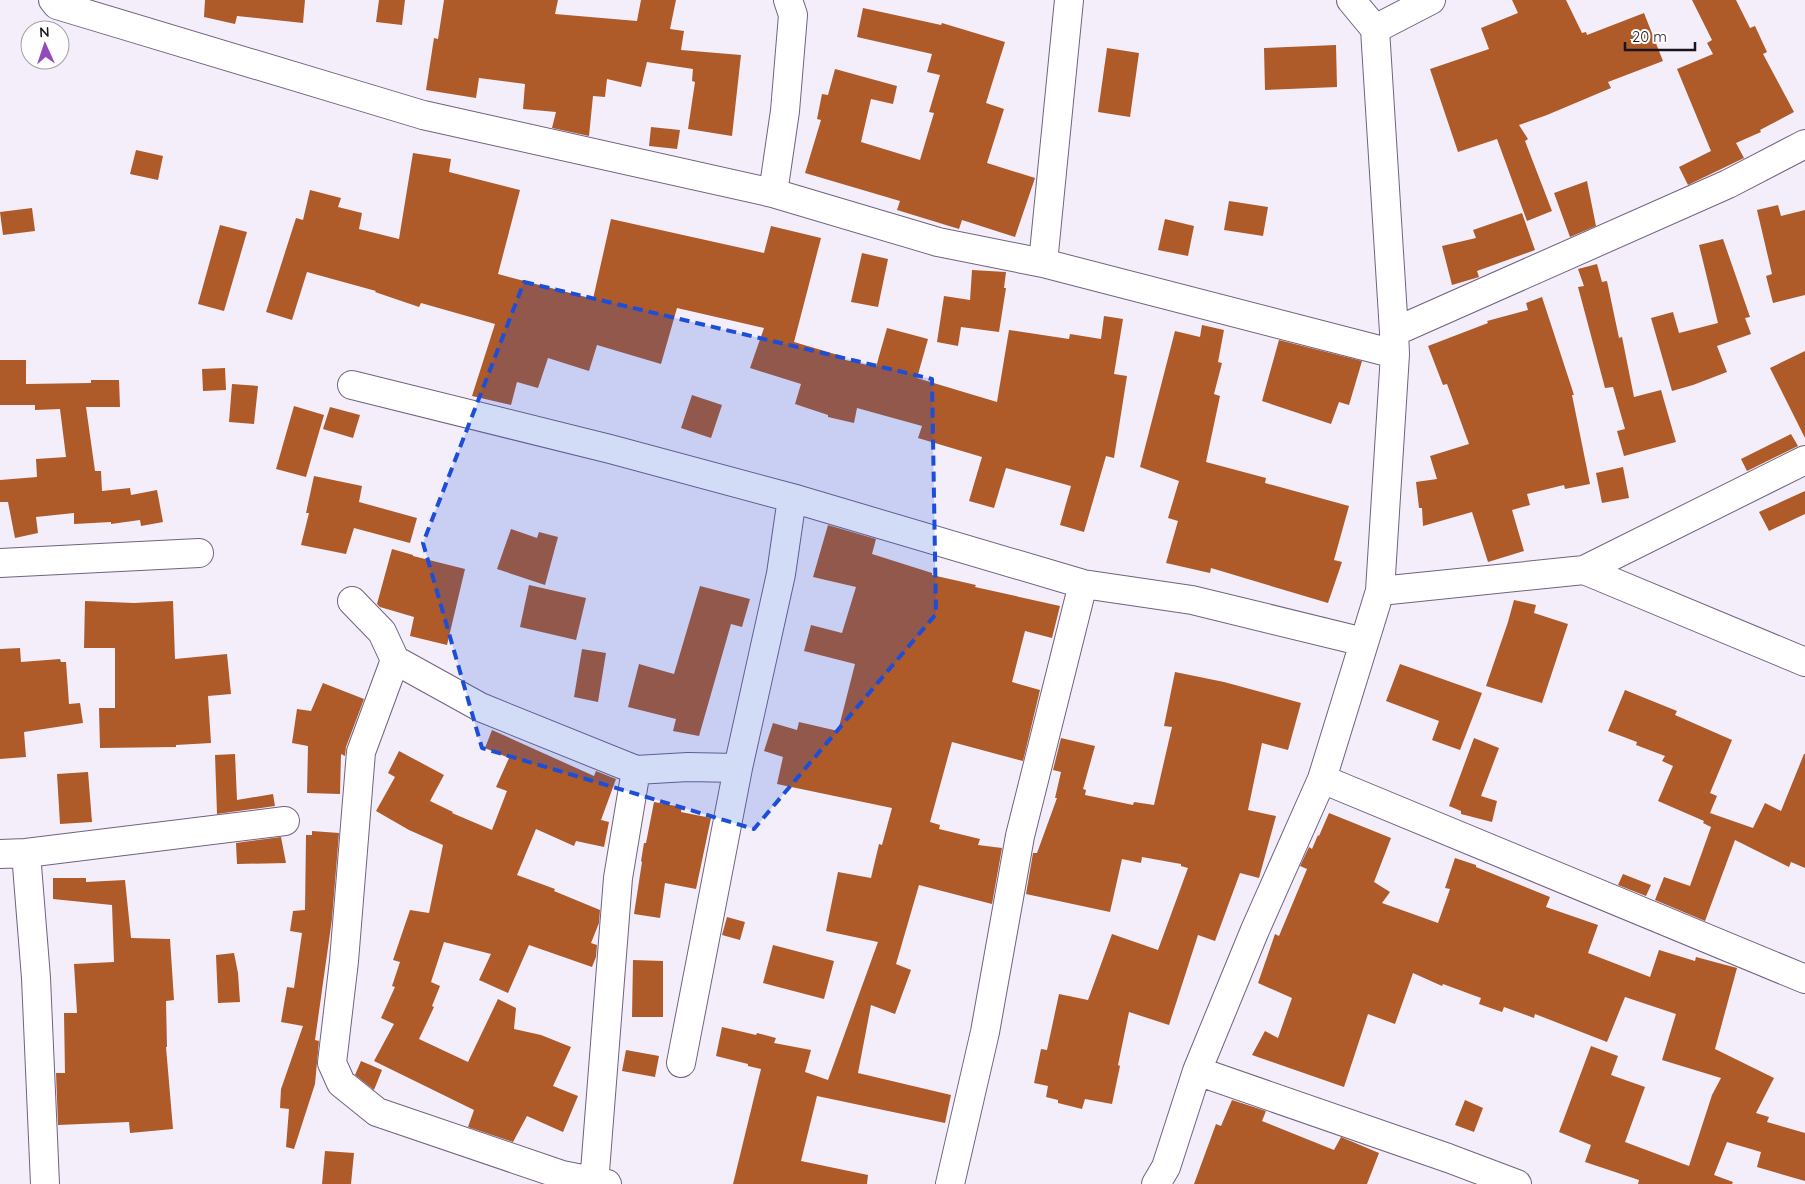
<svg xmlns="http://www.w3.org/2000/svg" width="1805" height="1184" viewBox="0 0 1805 1184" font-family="Quicksand,sans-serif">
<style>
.building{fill:#af5a29}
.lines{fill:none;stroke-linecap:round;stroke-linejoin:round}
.minor-casing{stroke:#71627f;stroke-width:30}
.minor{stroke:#fff;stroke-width:28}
.marked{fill:#1d4ed8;fill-opacity:0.2;stroke:#1d4ed8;stroke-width:4;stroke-dasharray:10 6;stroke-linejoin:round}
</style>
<rect width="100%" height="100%" fill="#f4eefb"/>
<path class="building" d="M205,0H305L303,23L237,16L235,24L204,17Z
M379,0H405L402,25L376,22Z
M444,0H558L555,14L637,21L641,0H676L670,29L684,31L681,50L741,55L732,136L688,129L695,82L692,81L693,69L647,62L641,87L607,79L605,97L593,96L589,136L552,128L556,112L523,109L525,84L479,78L476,98L426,90L434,38L438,39Z
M1512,0H1566L1582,33L1586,32L1587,35L1644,13L1663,61L1608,82L1611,88L1547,115L1519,125L1528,139L1525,141L1552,211L1527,221L1497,139L1458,152L1430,69L1489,49L1481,28L1518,13Z
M1692,0H1736L1750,28L1755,26L1767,52L1763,54L1794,112L1760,130L1761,132L1736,143L1744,158L1688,185L1679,167L1711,151L1677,69L1713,54L1707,43L1712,40Z
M863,8L941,25L942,23L1005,42L986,103L1004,109L987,163L1035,178L1015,237L962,220L959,229L897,210L900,201L805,173L821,120L817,119L822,94L828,95L835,69L897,86L893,104L871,99L861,142L920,160L934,113L929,112L940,75L927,72L932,54L857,37Z
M1336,45L1337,87L1265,90L1264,48Z
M1107,48L1139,53L1130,117L1098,112Z
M651,127L680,130L677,149L649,146Z
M136,150L163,156L158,180L130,174Z
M413,153L451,159L449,172L520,190L498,274L593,299L611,219L764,253L771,226L821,238L794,342L838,355L837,358L876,367L887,328L928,339L917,378L997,402L1009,330L1069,339L1070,334L1101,339L1104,316L1123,319L1114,374L1127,376L1114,458L1106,456L1084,532L1060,525L1071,486L1006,468L994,508L969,501L982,457L918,438L922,426L857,408L854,423L828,417V415L795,404L801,384L750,368L764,328L677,308L661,364L597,345L589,371L548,358L538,388L517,382L511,405L472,396L495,324L421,303L419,307L375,292L376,291L307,272L292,320L266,312L296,218L303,220L310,190L341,198L338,207L362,213L359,229L399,239Z
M1587,181L1596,226L1570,237L1554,193Z
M1229,201L1268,207L1263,236L1224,230Z
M1778,205L1781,216L1805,210V295L1773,303L1766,276L1772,274L1757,210Z
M32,208L35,231L3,235L0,212Z
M1522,213L1535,250L1477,271L1479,277L1452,285L1442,246L1476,238L1473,230Z
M1165,219L1194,226L1188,256L1158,250Z
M220,225L247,232L224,311L198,304Z
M1723,239L1750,317L1745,318L1751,334L1717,346L1727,372L1693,385L1672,391L1651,318L1673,312L1679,333L1718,323L1699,245Z
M862,253L888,259L878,307L851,302Z
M1597,264L1602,282L1607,281L1619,338L1622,337L1634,397L1661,390L1676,442L1624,456L1617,431L1625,429L1613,387L1605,388L1578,287L1584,286L1578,269Z
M972,270L1006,272L1004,288H1006L999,332L961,327L958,346L937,342L944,296L970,300Z
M1542,297L1574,395H1572L1590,484L1565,489L1564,485L1527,494L1530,505L1512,510L1524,551L1488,562L1472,512L1423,526L1422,508H1419L1416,482L1437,479L1430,456L1469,444L1447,384L1443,385L1428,346L1488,323L1487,321L1528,310L1526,303Z
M1202,325L1224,330L1218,362L1222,363L1214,394L1220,396L1206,462L1266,478L1265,483L1349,506L1334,560L1342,562L1328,603L1211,568L1210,573L1166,563L1178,521L1168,518L1179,481L1140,467L1175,331L1200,337Z
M1279,340L1362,361L1349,405L1339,402L1331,424L1262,401Z
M1805,351V438L1770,368Z
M0,360H26V384L91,383V380H119L120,407H86L95,471H101L102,491L130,488L131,495L157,490L163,522L141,526L140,520L111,524V522L74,524V513L36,517L38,533L15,538L8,502H0V480L37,477L36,459L66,457L60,409L35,410V405H0Z
M225,368L226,390L203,391L202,369Z
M232,384L258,386L254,424L229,422Z
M692,395L722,405L711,438L681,428Z
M294,406L324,415L306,477L276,469Z
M330,407L360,415L353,438L323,429Z
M1791,434L1798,446L1747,471L1741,459Z
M1623,467L1629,498L1602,503L1596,473Z
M314,476L362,486L359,502L417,518L410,543L354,528L346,554L301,545L309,513H306Z
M1805,491V514L1769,531L1759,512Z
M828,525L876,539L872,554L932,573V575L976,585L975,587L1060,606L1052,638L1025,631L1012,682L1040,690L1023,761L952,742L930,822L940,825L939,829L980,839L978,845L1002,848L992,904L919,885L896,964L911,970L895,1014L871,1005L858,1073L951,1095L945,1123L817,1096L801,1161L868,1175L867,1184H733L761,1069L748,1066V1064L716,1056L722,1027L756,1035L757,1033L776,1038L774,1043L811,1050L805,1072L828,1080L878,942L826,931L838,872L871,878L879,844L882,845L892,808L777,784L783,757L764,751L773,723L797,730L799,722L838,731L855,664L804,651L811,625L842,633L856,587L813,577Z
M511,529L537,538L539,532L558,537L545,585L497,569Z
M392,549L413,555V556L465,569L447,645L410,636L414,617L380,607L377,604Z
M529,585L586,598L576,640L520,627Z
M700,586L750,599L742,627L731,624L699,736L673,731L676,719L628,707L639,664L674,674Z
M1514,600L1536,605L1534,613L1568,624L1542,703L1486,686L1508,622Z
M85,601L134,603L173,601L175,659L227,654L231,694L208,696L211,743L176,745V747L100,748L99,708H115V648H84Z
M20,648L21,662L60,659L61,662H66L69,704L80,703L83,723L24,732L26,757L0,759V649Z
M582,649L606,653L598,702L574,697Z
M1400,664L1482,693L1460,750L1432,740L1439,721L1386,701Z
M1175,672L1224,682L1301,703L1288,750L1262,743L1248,810L1276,816L1259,878L1240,873L1215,941L1198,935L1169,1025L1129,1012L1118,1065L1120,1066L1112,1104L1085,1099L1082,1109L1058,1103V1100L1046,1097L1048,1086L1034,1083L1041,1049L1047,1050L1059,994L1088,1000L1112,934L1158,950L1188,868L1181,866V864L1142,857L1141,863L1122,859L1110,912L1026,894L1033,853H1037L1057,798H1055L1061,772L1053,770L1061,738L1095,746L1083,789L1086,790L1085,795L1133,805L1134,802L1154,805L1172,727L1164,726Z
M323,683L364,699L346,747L345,756L341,754L340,794L307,793L308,746L292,743L297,709L311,711Z
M1625,690L1677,711L1675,715L1732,740L1710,793L1717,796L1710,813L1753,828L1765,803L1781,811L1804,754H1805V868L1791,862L1789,867L1735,840L1705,921L1655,900L1664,877L1690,886L1711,827L1703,823L1704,821L1658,801L1673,766L1662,761L1665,756L1636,745L1637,742L1608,731Z
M492,730L594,776L596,771L616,779L601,820L609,822L604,847L576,841L574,846L536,829L517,875L555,889L554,891L600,910L599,923L591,943L597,945L596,957L592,967L529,945L508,993L479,980L491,954L444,942L431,982L440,986L432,1006L434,1007L419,1039L468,1062L498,999L516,1008L514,1029L541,1035L571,1047L553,1086L578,1096L563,1132L527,1116L513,1142L468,1127L474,1110L374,1061L394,1024L381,1018L395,987L392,986L400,962L393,960L410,910L429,913L443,845L409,830L376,811L395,777L388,773L399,751L444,775L430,801L453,812L452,813L492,830L507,791L496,787L509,758L485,748Z
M1474,738L1499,748L1481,796L1497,801L1492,822L1461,814V811L1449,806Z
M235,754L237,800L273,794L275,806L217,814L215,755Z
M88,772L92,822L60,824L57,774Z
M654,802L682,807L681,812L711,818L696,889L665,883L660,918L634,914L642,862L641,861L644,843H646Z
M1329,813L1391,838L1374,882L1390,892L1382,903L1438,923L1450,889L1445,888L1455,858L1476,865V867L1550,897L1546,907L1598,925L1588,953L1650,977L1659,950L1695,961L1696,957L1737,968L1715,1049L1774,1078L1756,1113L1769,1117L1767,1122L1805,1133V1181L1757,1167L1761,1152L1727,1142L1714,1175L1733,1182L1732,1184H1638L1639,1180L1585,1162L1591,1145L1559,1132L1591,1046L1618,1056L1611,1075L1645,1087L1625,1142L1689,1166L1712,1095L1721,1078L1662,1060L1676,1014L1625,997L1607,1042L1535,1014L1534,1018L1504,1007L1502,1012L1479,1004L1481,998L1443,984L1442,986L1413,973L1395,1024L1368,1014L1344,1087L1252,1055L1265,1031L1278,1038L1292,998L1258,983L1275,934L1279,936L1307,869L1300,866L1309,847L1312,849L1318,835L1319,836Z
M312,831L339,833L332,919L315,1040L319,1041L315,1084L294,1149L286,1147L289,1109L280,1108L281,1089L303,1026L281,1022L287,987L294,988L302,933L290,931L293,911L305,910L306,835H312Z
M281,837L286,863L237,864L236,843Z
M1623,874L1651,885L1646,896L1618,885Z
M53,878H86V882L125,880L131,938L170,939L174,1000L166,1001L167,1047H166L173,1129L130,1133L129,1122L58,1125L56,1073H65L64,1013H77L74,964L114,962L112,905L53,899Z
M727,917L745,922L740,940L722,935Z
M773,945L834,961L824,999L763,983Z
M234,953L238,973L240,1002L218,1003L216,955Z
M633,960L663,961V1017H632Z
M626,1050L659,1056L655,1077L622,1071Z
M361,1061L382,1070L374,1090L355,1075Z
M1232,1100L1266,1111L1262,1121L1334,1150L1341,1137L1379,1153L1367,1184H1194L1216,1124L1221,1126Z
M1465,1100L1483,1108L1474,1132L1455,1125Z
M325,1151L354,1153L351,1184H322Z"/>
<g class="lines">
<g class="minor-casing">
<path id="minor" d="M53,0L57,5L423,115L773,193L938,242L1043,263L1395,354
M1375,29L1431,0
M773,193L785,111L793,15L788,0
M1043,263L1069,0
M1394,332L1728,184L1805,144
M352,385L610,449L792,498L1083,584L1192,600L1364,642
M0,563L199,553
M1584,570L1805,662
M1380,591L1584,570L1805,460
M352,601L382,632L395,660L480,707L636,770L688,767L738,768
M395,660L361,752L344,961L332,1063L341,1083L377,1112L562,1175L607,1184
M1322,779L1805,979
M26,853L36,978L45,1184
M0,854L26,853L285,821
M681,1063L738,768L781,574L792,498
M1197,1071L1448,1158L1517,1184
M594,1184L618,878L636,770
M950,1184L985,1032L1020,836L1083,584
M1156,1184L1166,1167L1197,1071L1255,930L1322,779L1380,591L1395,354L1394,332L1375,29L1351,0"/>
</g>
<use href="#minor" class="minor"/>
</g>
<path class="marked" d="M524,282L932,379L936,614L754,829L482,748L423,543Z"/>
<g transform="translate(45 45) rotate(357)"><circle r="24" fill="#fefefe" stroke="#a3a0a5"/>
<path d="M0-4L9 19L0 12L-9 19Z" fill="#9149bc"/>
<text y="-8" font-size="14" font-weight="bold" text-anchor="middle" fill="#1a141f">N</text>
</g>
<path d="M1625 42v8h70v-8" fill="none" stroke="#1a141f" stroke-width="2.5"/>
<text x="1632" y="42" font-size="15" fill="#1a141f" stroke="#fefefe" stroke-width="4" paint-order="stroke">20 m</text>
</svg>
